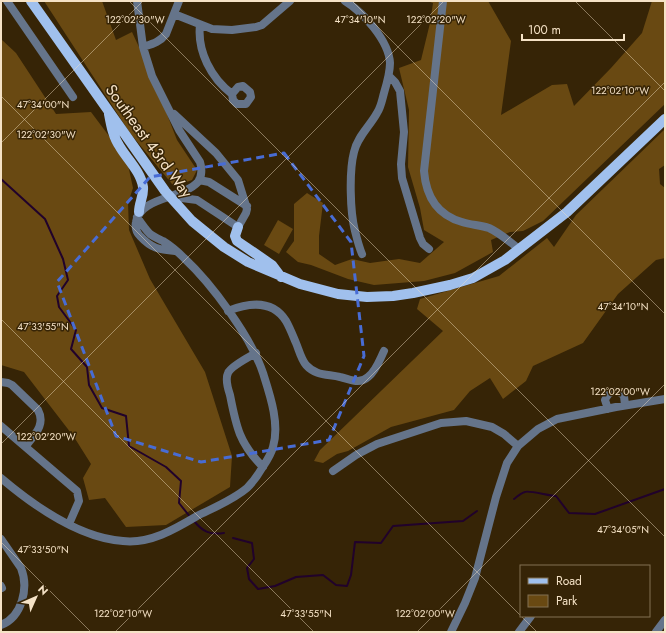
<svg xmlns="http://www.w3.org/2000/svg" width="666" height="633" viewBox="0 0 666 633" font-family="Jost,sans-serif">
<style>
.green{fill:#694912}
.lines{fill:none;stroke-linecap:round;stroke-linejoin:round}
.stream{stroke:#21022b;stroke-width:2}
.minor{stroke:#65748a;stroke-width:8}
.major{stroke:#a0c0ed;stroke-width:10}
.marked{fill:none;stroke:#486cd4;stroke-width:3;stroke-dasharray:8 5;stroke-linejoin:round}
.ticks{fill:none;stroke:#f5e2c6;stroke-width:1;stroke-opacity:0.45}
.labels{text-anchor:middle;dominant-baseline:central;stroke-width:3;stroke-linejoin:round;paint-order:stroke}
.street-label{font-size:16px;fill:#f5e2c6;stroke:#362406}
.ticks-label{font-size:10px;text-anchor:middle;fill:#f5e2c6;stroke:#362406;stroke-width:3;stroke-linejoin:round;paint-order:stroke}
</style>
<rect width="100%" height="100%" fill="#362406"/>
<path class="green" d="M44,1H102L116,40L132,32L151,73L177,140L197,170L192,180L176,186L172,184L130,133Z
M427,1H488L511,41L501,115L552,85L567,84L574,106L611,68L642,33L652,1H665V104L543,221L523,231L510,232L491,240L493,252L455,273L424,281L374,285L348,279L311,265L298,262L286,252L294,241V204L307,193L323,203L319,236V254L335,265L352,259L370,263L399,259L420,263L444,242L424,230L420,208L408,167L409,110L399,68L421,60L430,23L433,3Z
M1,39L16,53L56,114L91,112L127,160L133,188L128,203L129,230L150,279L205,372L232,456L230,487L166,525L126,527L105,498L89,500L83,478L91,464L74,437L24,372L1,365Z
M665,129V165L659,169L660,184L665,188V258L656,260L618,294L583,343L533,366L526,381L503,399L490,378L470,391L454,410L391,427L348,451L337,454L323,463L314,461L320,450L443,331L417,309L420,299L499,276L547,238L554,247L576,215Z
M278,220L293,229L279,254L264,245Z"/>
<g class="lines">
<path class="stream" d="M1,179L45,219L63,259L68,280L57,296L59,307L76,330L71,349L87,367L89,385L102,408L126,416L129,446L166,467L181,481L179,503L191,518
M514,499C518,496 521,493 525,492C528,490 550,496 556,496L569,513L595,514L665,489
M194,521C203,532 210,535 224,533
M233,538L252,543L254,559L247,568L249,579L258,589L275,586L296,577L323,575L336,585L347,586L351,575L355,542L381,543L393,526L463,521L477,511"/>
<path class="minor" d="M7,1L73,97
M137,1L143,47L152,76L179,130L200,162C202,168 202,177 198,182C182,199 140,197 136,222C135,227 136,232 140,236C151,248 159,250 175,251
M345,1C363,12 389,41 390,63C390,73 387,83 384,93C382,100 381,107 377,113C370,126 357,137 354,152C349,171 350,212 355,231C357,239 359,247 362,254
M443,1L424,171C426,196 437,215 462,222C471,225 480,225 489,228C500,233 510,242 519,249
M174,14L212,29L232,30L256,27L262,25L290,1
M200,25C197,51 211,78 232,94L233,100L237,104H246L251,97L250,92L243,86L238,87L232,94
M143,47C152,44 160,42 166,34L179,1
M389,76L395,82L400,91L404,132L401,164L402,178L420,238L423,244L429,249
M174,114L216,153L238,180L247,209L246,213L238,227L197,200L174,197
M199,180L209,182L247,206
M228,311C248,303 272,299 286,321C290,328 293,336 296,343C299,350 301,359 306,365C316,376 327,374 340,377C350,379 359,385 368,377C376,371 380,359 384,351
M256,353C249,357 231,366 228,373C225,379 228,389 230,395C236,426 239,443 263,467
M1,382L8,383L12,385L38,410C46,425 34,435 26,446
M608,409L605,400C609,390 618,389 624,396L625,405
M1,426L77,491L79,501L69,524
M333,471L356,455L377,444L441,423L466,421L492,427L504,434L518,446
M1,478C34,506 79,538 123,541C150,544 175,529 197,516C213,508 233,500 247,488C253,482 258,475 262,468C266,462 271,455 273,447C280,424 270,395 263,373C251,337 212,284 184,258C178,252 171,246 163,241C159,239 154,237 150,234C145,229 141,223 137,217
M1,539L21,568C29,588 22,617 1,625
M1,586L2,588
M451,632L465,603L475,578L496,497L507,463L518,446L538,429L557,419L616,407L665,399
M519,632L531,616
M656,632L665,620"/>
<path class="major" d="M31,1L165,191L192,221L224,247L248,262L300,284L338,294L367,297L393,296L413,293L450,285L473,278L505,260L567,212L665,119
M109,114C111,125 113,137 120,147C127,159 141,172 143,187C144,196 139,203 139,212
M238,227L235,236L237,241L272,265L281,277"/>
</g>
<path class="marked" d="M284,153L351,242L364,356L329,440L201,462L116,436L57,282L150,177Z"/>
<path class="ticks" d="M129,1L665,537M352,1L665,314M575,1L665,91M1,96L521,616M1,143L143,1M1,319L314,632M1,444L444,1M1,542L91,632M521,616L537,632M115,632L665,82M417,632L665,384"/>
<g class="labels">
<g class="street-label">
<text transform="translate(149 141) rotate(54)">Southeast 43rd Way</text>
</g>
</g>
<g class="ticks-label">
<text x="135" y="23">122°02'30"W</text>
<text x="360" y="23">47°34'10"N</text>
<text x="436" y="23">122°02'20"W</text>
<text x="620" y="94">122°02'10"W</text>
<text x="43" y="108">47°34'00"N</text>
<text x="46" y="138">122°02'30"W</text>
<text x="623" y="310">47°34'10"N</text>
<text x="43" y="330">47°33'55"N</text>
<text x="620" y="395">122°02'00"W</text>
<text x="46" y="440">122°02'20"W</text>
<text x="623" y="533">47°34'05"N</text>
<text x="43" y="553">47°33'50"N</text>
<text x="123" y="617">122°02'10"W</text>
<text x="306" y="617">47°33'55"N</text>
<text x="425" y="617">122°02'00"W</text>
</g>
<rect width="666" height="633" fill="none" stroke="#f5e2c6" stroke-width="4"/>
<rect x="520" y="565" width="130" height="52" fill="#362406" stroke="#827053"/>
<rect x="528" y="578" width="20" height="6" fill="#a0c0ed" stroke="#827053"/>
<text x="556" y="585" font-size="12" fill="#f5e2c6">Road</text>
<rect x="528" y="595" width="20" height="12" fill="#694912" stroke="#827053"/>
<text x="556" y="605" font-size="12" fill="#f5e2c6">Park</text>
<g transform="translate(36 597) rotate(45)" stroke="#362406" stroke-width="3" paint-order="stroke">
<path d="M0-3L7 15L0 10L-7 15Z" fill="#f5e2c6"/>
<text y="-6" font-size="11" font-weight="bold" text-anchor="middle" fill="#f5e2c6">N</text>
</g>
<path d="M522 34v6h102v-6" fill="none" stroke="#f5e2c6" stroke-width="2"/>
<text x="528" y="34" font-size="12" fill="#f5e2c6" stroke="#362406" stroke-width="3" paint-order="stroke">100 m</text>
</svg>
